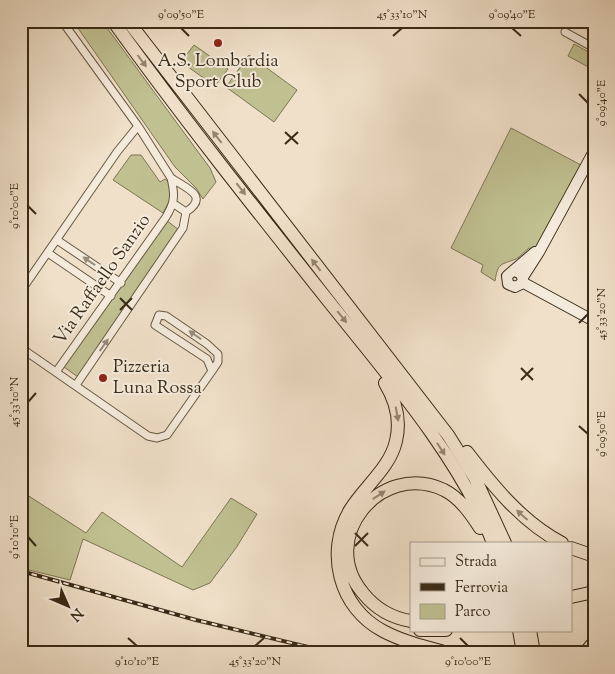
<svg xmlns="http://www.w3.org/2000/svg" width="615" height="674" viewBox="0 0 615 674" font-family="'Sorts Mill Goudy',serif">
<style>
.green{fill:#c0c091;stroke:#7c7554}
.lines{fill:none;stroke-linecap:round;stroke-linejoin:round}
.street-casing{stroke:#675843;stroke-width:9}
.secondary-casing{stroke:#392a16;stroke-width:12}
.highway-casing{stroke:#392a16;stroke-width:14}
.street{stroke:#f5ebdc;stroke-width:7}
.secondary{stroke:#f5ebdc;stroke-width:10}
.highway{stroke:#f0e0c9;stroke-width:12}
.rail-casing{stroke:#392a16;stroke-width:4}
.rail{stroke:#f5ebdc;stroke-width:2;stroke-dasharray:5.5;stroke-linecap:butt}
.oneway{fill:#948570}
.oneway2{fill:#978a79}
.ticks{fill:none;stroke:#392a16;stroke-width:2}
.poi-dot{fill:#8f2418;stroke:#f5ebdc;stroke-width:2}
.labels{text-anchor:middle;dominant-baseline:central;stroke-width:4;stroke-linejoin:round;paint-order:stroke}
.poi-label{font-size:18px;fill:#392a16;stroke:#f5ebdc}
.street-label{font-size:18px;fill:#392a16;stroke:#f5ebdc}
.neatline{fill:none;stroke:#392a16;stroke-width:2}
.ticks-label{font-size:12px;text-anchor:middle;fill:#392a16}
</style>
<rect width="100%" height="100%" fill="#f0e0c9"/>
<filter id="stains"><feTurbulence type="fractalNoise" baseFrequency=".004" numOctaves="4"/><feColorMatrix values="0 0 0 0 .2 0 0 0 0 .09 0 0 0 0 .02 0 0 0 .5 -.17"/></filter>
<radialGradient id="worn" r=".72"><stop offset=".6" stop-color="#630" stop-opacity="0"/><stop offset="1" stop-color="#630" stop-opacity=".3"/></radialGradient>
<path class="green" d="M73,21H102L210,168L216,182L203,199L196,188L175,167Z
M574,44L594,55V70L568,56Z
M194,45L228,69L215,86L181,62Z
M249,55L297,90L274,122L226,87Z
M511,128L581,165L539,243L534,249L529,248C525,251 520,257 516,259C501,265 498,262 495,281L481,272L483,265L451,248Z
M131,155H141L160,182L165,179L171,184V198L163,213L113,180Z
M166,220L179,230L78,377L64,367Z
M21,491L86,533L102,512L182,567L231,498L257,514L236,548L210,583L193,590L83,539L70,580L21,568Z"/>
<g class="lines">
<g class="street-casing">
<path id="street" d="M62,21L138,126L171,178
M565,32L594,48
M57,240L121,283
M48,253L111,296
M21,291L117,152L138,126
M21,348L148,436L157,438L167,435L212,371L218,362V354L207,344L166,316L159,315L155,325L207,359L212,371
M56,372L166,217C175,202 175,195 171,178C184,187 211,196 186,212L174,204
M76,385L183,228L186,212"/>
</g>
<g class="secondary-casing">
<path id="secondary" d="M514,271L520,273L523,279L521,284L515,287L508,284L507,276L535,252
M523,277L539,252L594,151
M522,282L594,321"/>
</g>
<g class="highway-casing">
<path id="highway" d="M113,21C182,117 256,210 330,303C386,373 461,459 493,543
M128,21L448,435L475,478L505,543
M385,383C396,401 401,420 396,441C390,468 364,487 350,510C325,552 339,608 383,631C404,642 426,647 448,653
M467,452C494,487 522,522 562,543
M571,548L594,556
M571,597L594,592
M411,621C392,618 375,608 363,593C317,539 380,460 444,490C460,498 471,514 480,528
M420,630H446
M519,630L523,653
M530,630L534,653
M585,653L594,642"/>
</g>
<use href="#street" class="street"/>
<use href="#secondary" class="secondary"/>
<use href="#highway" class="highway"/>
<g class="rail-casing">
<path id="rail" d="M21,571L196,620L333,653"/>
</g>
<use href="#rail" class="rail"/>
</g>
<defs><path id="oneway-solid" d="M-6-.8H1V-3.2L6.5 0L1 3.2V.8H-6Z" transform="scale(1.25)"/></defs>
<g class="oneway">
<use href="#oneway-solid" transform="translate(142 61) rotate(53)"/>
<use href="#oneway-solid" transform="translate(217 137) rotate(-128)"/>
<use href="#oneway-solid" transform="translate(241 189) rotate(52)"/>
<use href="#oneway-solid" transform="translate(316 265) rotate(-128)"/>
<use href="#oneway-solid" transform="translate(342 317) rotate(51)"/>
<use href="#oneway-solid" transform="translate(397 414) rotate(80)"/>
<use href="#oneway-solid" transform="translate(441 449) rotate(57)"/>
<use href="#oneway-solid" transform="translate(379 495) rotate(-33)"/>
<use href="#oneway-solid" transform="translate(522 515) rotate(-138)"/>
</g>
<g class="oneway2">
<use href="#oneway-solid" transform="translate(89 261) rotate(-146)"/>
<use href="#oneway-solid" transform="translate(195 335) rotate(-145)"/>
<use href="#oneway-solid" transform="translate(104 345) rotate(-55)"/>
</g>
<path class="ticks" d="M181,28L189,36M512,28L521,36M393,36L402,28M579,94L588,103M285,132L298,144M285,144L298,132M28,206L36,214M120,298L132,310M120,310L132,298M579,323L588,314M521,368L533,380M521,380L533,368M28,402L36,393M579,426L588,434M355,533L368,546M28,537L36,546M355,546L368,533M128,638L137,646M460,638L468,646M255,646L264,638"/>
<g class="poi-dot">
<circle cx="218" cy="43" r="5"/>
<circle cx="103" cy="378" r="5"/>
</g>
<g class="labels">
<g class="poi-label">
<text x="218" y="62">A.S. Lombardia<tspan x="218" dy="21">Sport Club</tspan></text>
<text x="113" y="368" text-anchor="start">Pizzeria<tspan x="113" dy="21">Luna Rossa</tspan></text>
</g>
<g class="street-label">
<text transform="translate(103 280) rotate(-55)">Via Raffaello Sanzio</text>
</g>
</g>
<rect width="615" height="674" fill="none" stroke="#f0e0c9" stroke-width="55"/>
<rect x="410" y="542" width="162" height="90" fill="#f5ebdc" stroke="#aa9e8d"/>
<rect x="420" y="558" width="25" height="8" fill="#f5ebdc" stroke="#aa9e8d"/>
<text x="455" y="566" font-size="15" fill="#392a16">Strada</text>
<rect x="420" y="583" width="25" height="8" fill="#392a16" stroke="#aa9e8d"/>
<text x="455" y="592" font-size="15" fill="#392a16">Ferrovia</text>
<rect x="420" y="604" width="25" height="15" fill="#c0c091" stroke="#aa9e8d"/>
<text x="455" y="616" font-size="15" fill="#392a16">Parco</text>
<g transform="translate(68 606) rotate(135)" stroke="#f5ebdc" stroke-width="4" paint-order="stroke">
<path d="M0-4L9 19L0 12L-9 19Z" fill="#392a16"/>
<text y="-8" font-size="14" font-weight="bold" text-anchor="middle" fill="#392a16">N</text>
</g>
<rect x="28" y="28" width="560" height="618" class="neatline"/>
<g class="ticks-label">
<text x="181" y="18">9°09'50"E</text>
<text x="402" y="18">45°33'10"N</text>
<text x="512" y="18">9°09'40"E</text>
<text transform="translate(601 103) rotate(-90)" y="4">9°09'40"E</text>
<text transform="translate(14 206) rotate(-90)" y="4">9°10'00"E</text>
<text transform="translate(601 314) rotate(-90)" y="4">45°33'20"N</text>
<text transform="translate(14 402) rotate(-90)" y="4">45°33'10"N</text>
<text transform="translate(601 434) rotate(-90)" y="4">9°09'50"E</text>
<text transform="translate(14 537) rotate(-90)" y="4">9°10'10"E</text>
<text x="137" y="665">9°10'10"E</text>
<text x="255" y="665">45°33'20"N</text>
<text x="468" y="665">9°10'00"E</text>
</g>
<rect width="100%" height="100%" filter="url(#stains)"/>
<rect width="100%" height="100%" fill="url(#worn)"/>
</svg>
